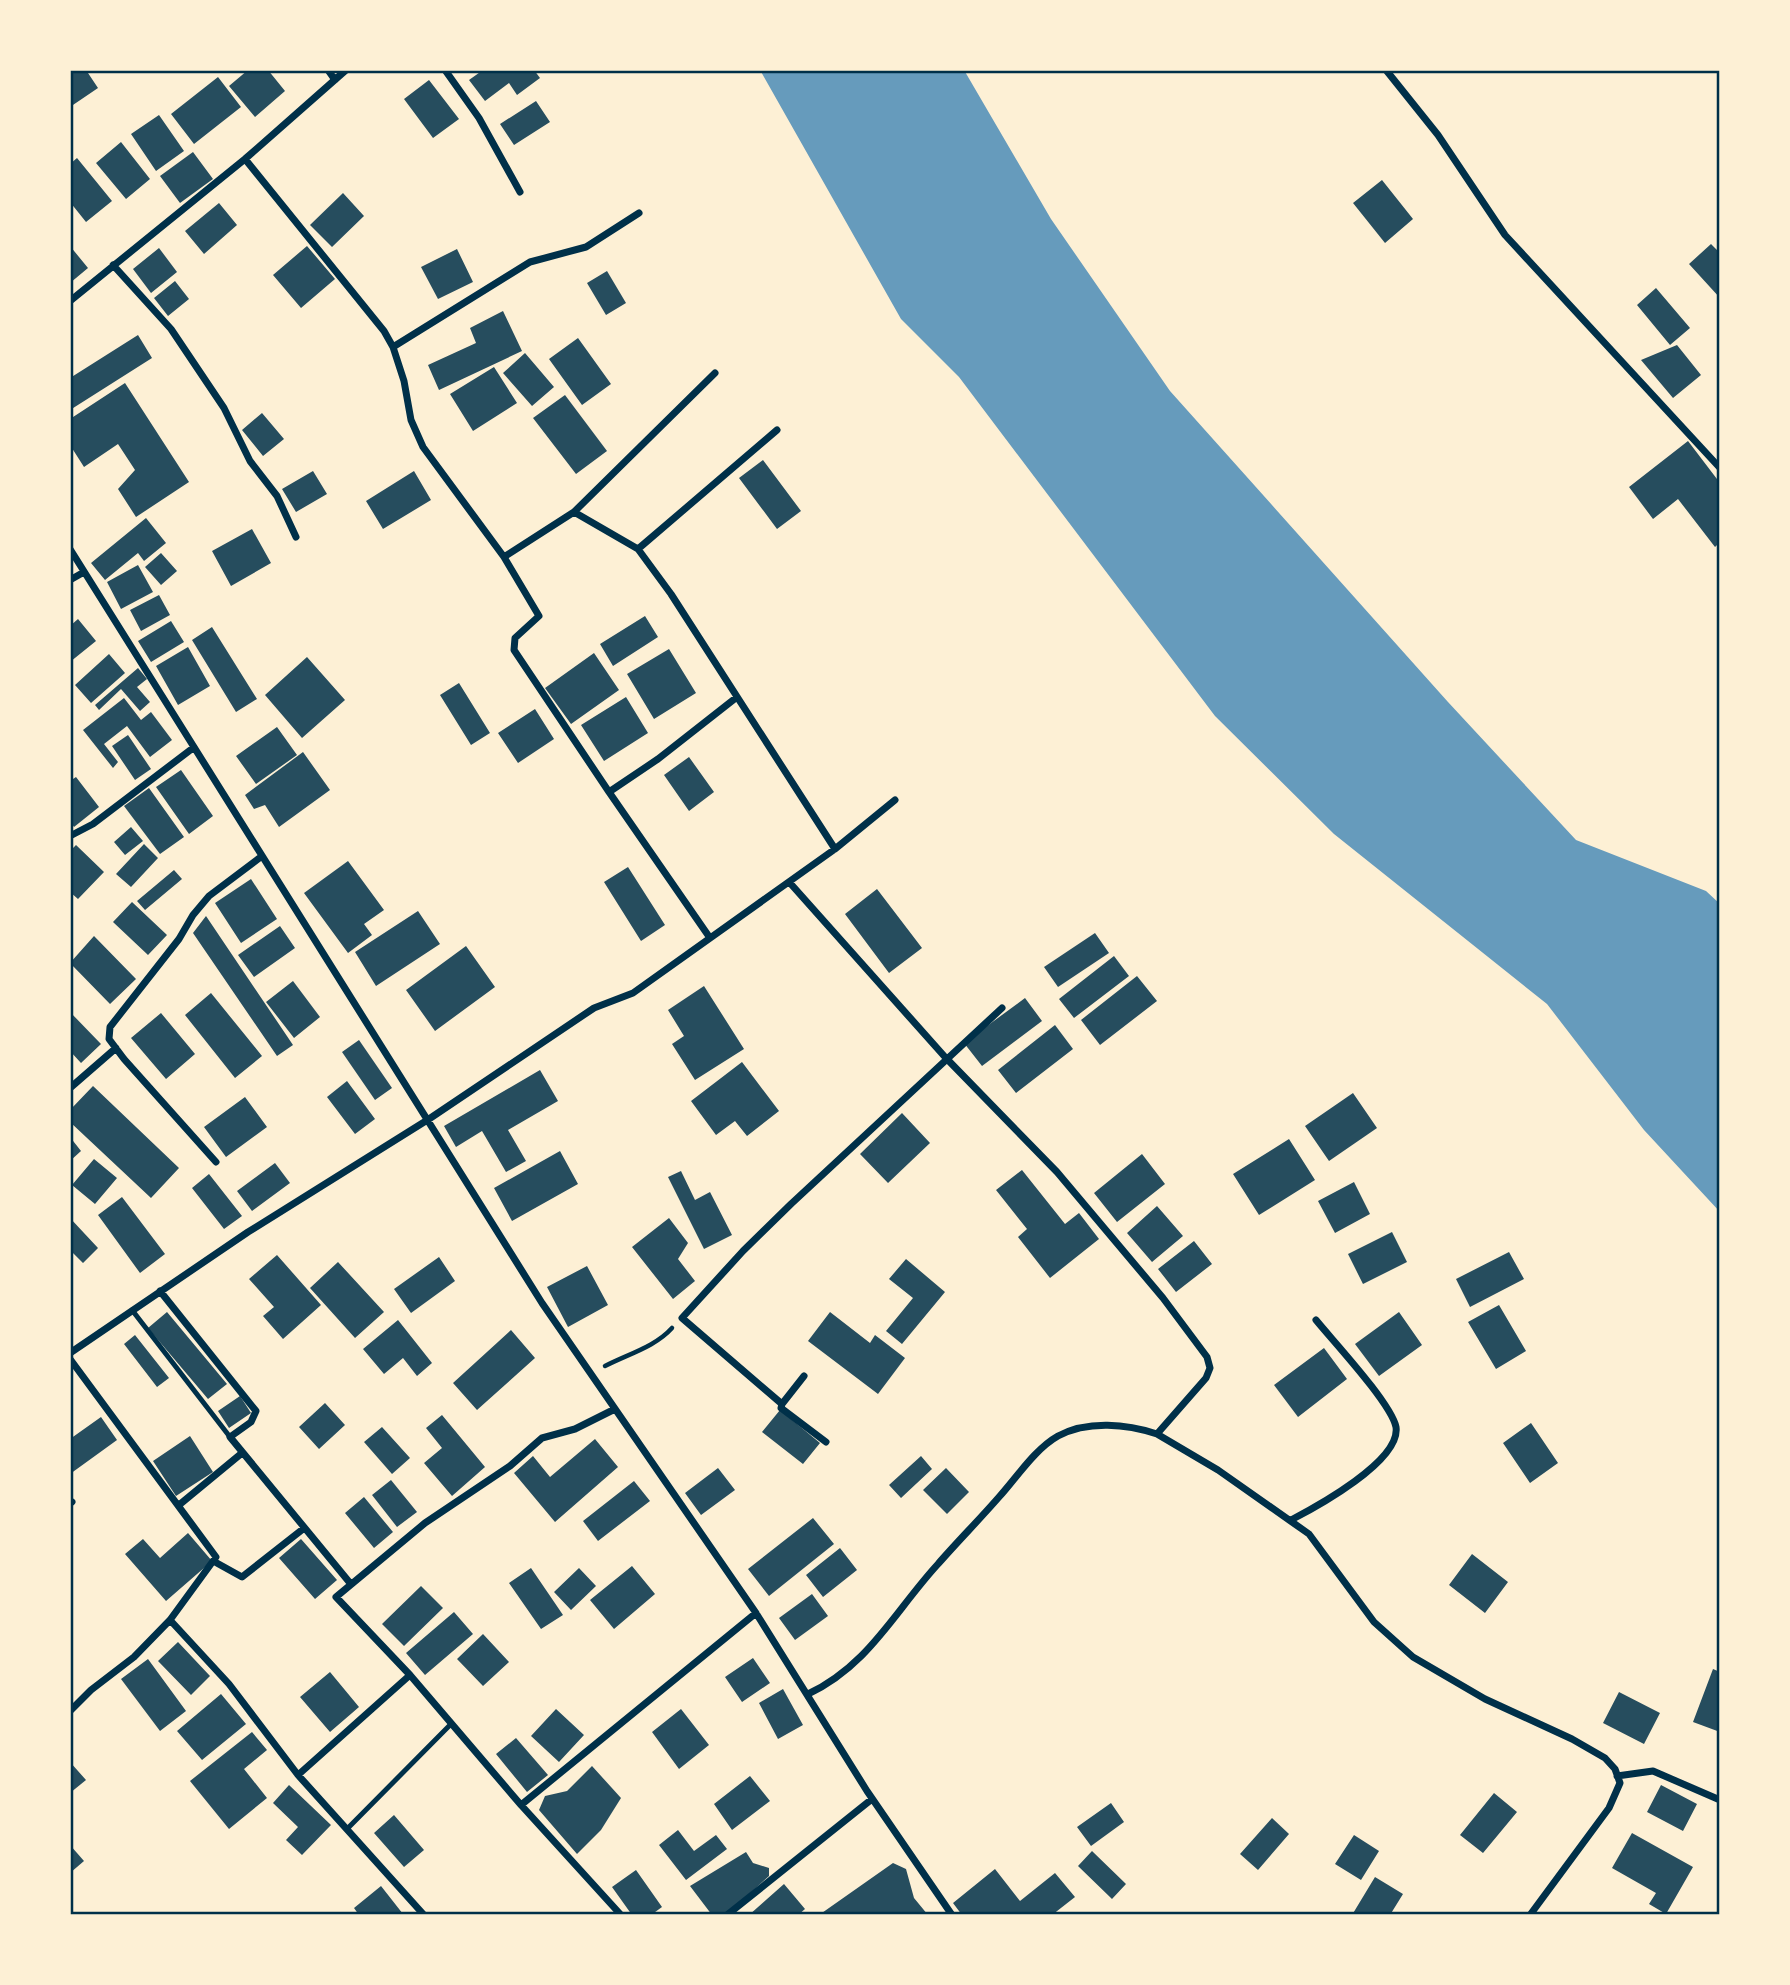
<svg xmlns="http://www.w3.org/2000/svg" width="1790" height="1985" viewBox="0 0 1790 1985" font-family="'DejaVu Sans',sans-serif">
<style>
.water{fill:#669bbc}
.building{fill:#264d5e}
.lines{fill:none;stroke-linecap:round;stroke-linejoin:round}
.path{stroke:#003049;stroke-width:4.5}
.service{stroke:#003049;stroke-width:5}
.minor{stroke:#003049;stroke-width:7}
.neatline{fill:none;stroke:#003049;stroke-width:2.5}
</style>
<rect width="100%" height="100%" fill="#fdf0d5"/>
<path class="water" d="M760,70H964L1051,219L1170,391L1448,702L1576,840L1706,891L1720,904V1212L1644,1130L1547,1004L1334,834L1215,716L959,377L901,319Z"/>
<path class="building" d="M73,70H86L98,88L70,107V72Z
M248,70H268L285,91L255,117L229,86Z
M483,70H534L540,78L517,95L509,83L485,101L469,80Z
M218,77L241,107L194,144L171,114Z
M429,80L459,119L433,138L404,99Z
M536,101L550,122L514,145L500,124Z
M159,115L184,151L156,171L131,134Z
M121,142L150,179L126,199L96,163Z
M193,152L213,179L180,203L160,176Z
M77,158L112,201L86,222L70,202V164Z
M1382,180L1413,219L1385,243L1353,203Z
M343,193L364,216L332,247L310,225Z
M219,203L237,225L204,254L185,231Z
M1711,244L1720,253V298L1689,264Z
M70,246L88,268L70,283Z
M307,246L335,279L301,308L273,275Z
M159,248L177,272L151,293L133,269Z
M457,249L473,282L438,299L421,267Z
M607,271L626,303L606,315L587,283Z
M175,281L189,299L168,316L154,298Z
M1656,288L1690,328L1670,345L1637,305Z
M503,311L522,351L439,390L428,365L476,343L470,328Z
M138,335L152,358L70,410V378Z
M578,338L611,384L582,405L549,359Z
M1677,345L1701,375L1673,398L1641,360Z
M525,353L554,387L532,406L503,373Z
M494,367L517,403L473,431L450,394Z
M125,383L189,482L136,517L118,489L135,470L118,444L84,467L70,445V419Z
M565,395L607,451L576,474L533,418Z
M262,413L284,439L263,456L242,430Z
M1688,441L1720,483V542L1715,547L1678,499L1653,519L1629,487Z
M763,460L801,511L777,529L739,478Z
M313,471L327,494L296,512L282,489Z
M414,471L431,500L383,529L366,501Z
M146,518L166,543L144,561L138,553L105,580L91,563Z
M252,529L271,563L231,586L212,551Z
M161,553L177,571L161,585L145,567Z
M138,565L153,592L121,609L107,582Z
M159,595L170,615L141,631L130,610Z
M645,616L658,637L613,666L600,644Z
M78,619L96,641L70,662V626Z
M171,621L184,642L151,662L138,641Z
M212,627L257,699L236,712L192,640Z
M188,647L210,686L178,705L156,666Z
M669,649L696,693L654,719L627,674Z
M594,653L619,690L571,724L545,688Z
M109,654L125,673L91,703L75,685Z
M307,657L345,700L302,738L265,695Z
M138,668L147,679L137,687L150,702L140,711L121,689L99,710L95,705Z
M459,683L490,733L471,745L440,695Z
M626,697L648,733L604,761L581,725Z
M124,698L141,720L151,712L172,740L150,757L127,726L104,744L118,762L113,768L83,730Z
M535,709L554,739L518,763L498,733Z
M277,727L297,755L256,784L236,756Z
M128,735L151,769L135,780L112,746Z
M303,752L330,790L279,827L265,805L254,809L245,795Z
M689,757L714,792L689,811L664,775Z
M181,770L213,816L189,834L156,787Z
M76,777L99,807L74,827L70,821V781Z
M149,788L184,837L160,854L124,806Z
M131,827L143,841L125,855L114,842Z
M144,844L158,858L131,887L116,874Z
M76,845L104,872L78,899L70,892V851Z
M348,861L384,910L364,924L372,935L348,953L304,893Z
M628,867L665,925L641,941L604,882Z
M174,870L182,879L145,910L137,901Z
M251,879L277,919L241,943L215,903Z
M877,889L922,948L889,973L845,914Z
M132,902L167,935L148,955L113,922Z
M418,911L440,944L376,986L355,952Z
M206,916L293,1045L277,1056L193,933Z
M280,926L295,948L254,977L238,955Z
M1095,933L1109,953L1058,987L1044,967Z
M94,936L136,979L110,1004L70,963Z
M466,946L495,987L435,1031L406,990Z
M1114,956L1129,976L1074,1018L1059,999Z
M1137,976L1157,1001L1100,1045L1081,1020Z
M293,981L320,1017L294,1038L266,1002Z
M704,986L744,1049L695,1080L672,1044L684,1036L668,1010Z
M211,993L262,1056L235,1078L185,1015Z
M1025,998L1042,1021L982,1066L964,1043Z
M70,1012L101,1044L81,1063L70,1051Z
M161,1013L195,1054L166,1079L131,1038Z
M1055,1025L1073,1049L1016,1093L998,1070Z
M359,1040L392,1088L375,1100L342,1052Z
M742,1062L779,1111L747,1136L735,1121L716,1135L691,1101Z
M540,1070L558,1101L508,1130L526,1161L506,1172L482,1131L456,1147L444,1126Z
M347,1081L375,1119L355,1134L327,1097Z
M93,1086L179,1168L151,1198L70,1122V1110Z
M1353,1093L1377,1128L1329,1161L1305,1126Z
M245,1097L267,1127L226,1157L204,1127Z
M902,1113L930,1143L888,1183L860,1154Z
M70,1137L81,1151L70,1161Z
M1289,1139L1315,1180L1259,1215L1233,1174Z
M560,1151L578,1184L512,1221L494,1188Z
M1142,1154L1165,1184L1117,1222L1094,1193Z
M94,1159L117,1178L95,1204L72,1185Z
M275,1163L290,1183L252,1211L237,1191Z
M1022,1170L1065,1224L1079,1213L1099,1239L1050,1278L1018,1237L1027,1229L996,1190Z
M681,1171L695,1200L710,1192L732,1235L704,1249L668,1177Z
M209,1174L242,1216L224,1229L192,1188Z
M1354,1182L1370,1214L1335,1233L1318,1201Z
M122,1197L165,1254L140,1273L98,1215Z
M1157,1206L1183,1236L1152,1262L1127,1233Z
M70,1218L98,1248L83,1263L70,1250Z
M669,1218L688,1243L678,1259L695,1281L673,1299L632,1247Z
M1392,1232L1407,1262L1363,1284L1348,1254Z
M1194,1241L1212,1264L1176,1292L1158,1269Z
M1509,1252L1524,1279L1470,1307L1456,1279Z
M277,1255L321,1305L283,1339L263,1316L274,1307L249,1279Z
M439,1257L455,1281L411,1313L394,1289Z
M906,1259L945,1292L902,1344L886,1331L913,1298L889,1279Z
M338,1262L384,1312L355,1338L310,1288Z
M587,1266L608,1305L568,1327L547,1287Z
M1499,1305L1526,1351L1496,1369L1468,1322Z
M167,1312L227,1384L208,1399L148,1328Z
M830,1312L870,1343L875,1335L905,1358L878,1394L808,1341Z
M1399,1312L1422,1345L1379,1376L1355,1344Z
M398,1320L432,1363L417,1376L403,1358L384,1374L363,1349Z
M511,1330L535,1358L477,1410L453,1383Z
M135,1335L169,1378L157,1387L124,1344Z
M1324,1348L1347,1379L1298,1417L1274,1385Z
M240,1396L251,1413L229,1428L218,1411Z
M325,1403L345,1425L319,1449L299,1427Z
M780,1410L820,1443L803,1464L762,1432Z
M442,1415L485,1467L452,1496L424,1463L442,1448L426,1428Z
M101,1417L117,1440L70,1474V1439Z
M1531,1423L1558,1463L1530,1483L1503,1443Z
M382,1427L410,1458L392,1474L364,1442Z
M190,1436L213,1472L176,1496L153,1461Z
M595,1439L618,1467L555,1522L514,1473L533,1456L550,1477Z
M921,1456L932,1469L901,1498L889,1485Z
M718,1468L735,1490L701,1515L685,1493Z
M946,1468L969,1492L947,1514L923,1490Z
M391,1480L417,1512L397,1527L372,1495Z
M634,1481L650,1501L598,1541L583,1521Z
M364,1497L393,1532L374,1548L345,1513Z
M813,1518L834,1544L769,1596L748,1569Z
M188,1533L212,1561L166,1601L125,1554L143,1539L160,1558Z
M301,1539L337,1580L315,1599L279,1558Z
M840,1548L857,1570L823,1597L806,1575Z
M1472,1554L1508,1582L1485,1613L1449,1585Z
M632,1566L655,1594L614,1629L590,1600Z
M531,1568L563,1615L541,1629L509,1583Z
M579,1568L596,1586L571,1610L554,1592Z
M421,1586L443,1608L404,1646L382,1624Z
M812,1594L828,1616L795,1640L779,1618Z
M454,1612L473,1634L425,1675L406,1653Z
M483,1634L509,1662L483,1686L457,1659Z
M178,1642L210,1676L191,1695L158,1661Z
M753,1658L770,1683L742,1702L725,1677Z
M148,1659L186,1711L160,1731L121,1679Z
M1713,1669L1720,1672V1732L1693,1722Z
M330,1672L359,1707L330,1732L300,1697Z
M783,1689L803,1725L778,1739L759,1703Z
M1619,1692L1660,1713L1644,1744L1603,1723Z
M221,1694L246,1724L202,1760L177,1731Z
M556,1709L584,1735L559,1762L531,1736Z
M681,1709L709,1745L679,1769L652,1732Z
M252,1732L267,1750L244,1769L267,1798L229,1829L190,1781Z
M516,1738L548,1775L527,1792L496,1754Z
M70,1762L86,1780L70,1793Z
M592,1766L621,1798L601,1830L577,1854L539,1810L545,1796L567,1791Z
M750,1776L770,1801L732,1830L714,1804Z
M289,1785L331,1825L302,1855L286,1840L298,1827L273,1803Z
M1661,1785L1697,1804L1683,1831L1647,1812Z
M1494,1793L1517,1812L1483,1853L1460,1835Z
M1111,1803L1124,1822L1091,1846L1077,1827Z
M394,1815L424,1850L404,1867L374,1833Z
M1272,1818L1289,1834L1258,1870L1240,1854Z
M678,1830L694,1851L716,1835L727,1849L686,1880L659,1845Z
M1632,1833L1693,1867L1666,1914L1649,1904L1656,1893L1612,1868Z
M1354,1835L1379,1851L1361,1880L1335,1864Z
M70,1845L84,1861L70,1873Z
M1092,1851L1126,1884L1112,1899L1078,1866Z
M746,1852L753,1863L769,1868V1876L726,1915H712L690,1886Z
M893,1863L906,1869L914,1898L928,1915H819Z
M995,1869L1020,1901L1055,1873L1075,1897L1052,1915H962L953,1903Z
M636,1870L662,1907L651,1915H632L612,1887Z
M1375,1877L1403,1894L1390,1915H1352Z
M784,1884L805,1909L798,1915H749Z
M381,1886L403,1914L359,1915L354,1908Z"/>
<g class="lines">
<path class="path" d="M605,1366C628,1354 655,1347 672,1328"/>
<path class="service" d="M132,1310L230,1437
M347,1829L451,1724"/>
<path class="minor" d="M328,70L335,80
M445,70L479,118L520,192
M1386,70L1438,135L1505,235L1720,468
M245,159L384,331L393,347L404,381L411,420L423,447L504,557L574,512L715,373
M113,265L171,329L224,408L250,461L277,496L296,537
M70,301L245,159L346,70
M393,347L530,262L586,247L639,213
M70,549L542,1303L756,1613L867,1791L952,1915
M638,549L777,430
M504,557L539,616L515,638L514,650L609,792
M70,580L84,572
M70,836L93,824L193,748
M835,849L895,800
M790,883L945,1057L1057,1172L1163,1298L1207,1357L1210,1368L1206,1378L1157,1434C1127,1424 1088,1420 1058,1436C1035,1449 1017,1477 999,1497C979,1520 958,1541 938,1564C894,1612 869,1665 808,1694
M710,938L609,792L658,759L737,697
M70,1088L116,1048
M216,1162L124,1059L109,1039L110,1027L179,939L193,915L209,896L262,856
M160,1291L256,1411L251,1422L230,1437L350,1583
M70,1353L248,1232L429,1119L594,1008L633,993L835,849L671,594L638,549L574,512
M70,1359L216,1557L170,1620L134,1657L91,1690L70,1711
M782,1404L804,1376
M615,1409L575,1429L542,1438L510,1466L425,1523L336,1597L410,1675L521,1805L621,1915
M1157,1434L1218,1470L1309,1534L1374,1622L1413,1657L1485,1699L1572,1739L1605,1758L1615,1769L1620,1783L1609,1808L1530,1915
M826,1442L781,1408L782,1404L682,1318L743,1251L791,1204L1002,1008
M70,1501L72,1502
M179,1505L242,1453
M1291,1520C1316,1507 1401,1461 1396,1427C1391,1403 1333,1341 1316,1320
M215,1562L242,1577L303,1529
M170,1620L229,1684L298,1775L424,1915
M298,1775L410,1675
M1617,1776L1653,1771L1720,1800
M521,1805L756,1613
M727,1915L872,1799"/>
</g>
<rect width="1790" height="1985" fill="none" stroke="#fdf0d5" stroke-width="144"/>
<rect x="72" y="72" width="1646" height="1841" class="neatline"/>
</svg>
